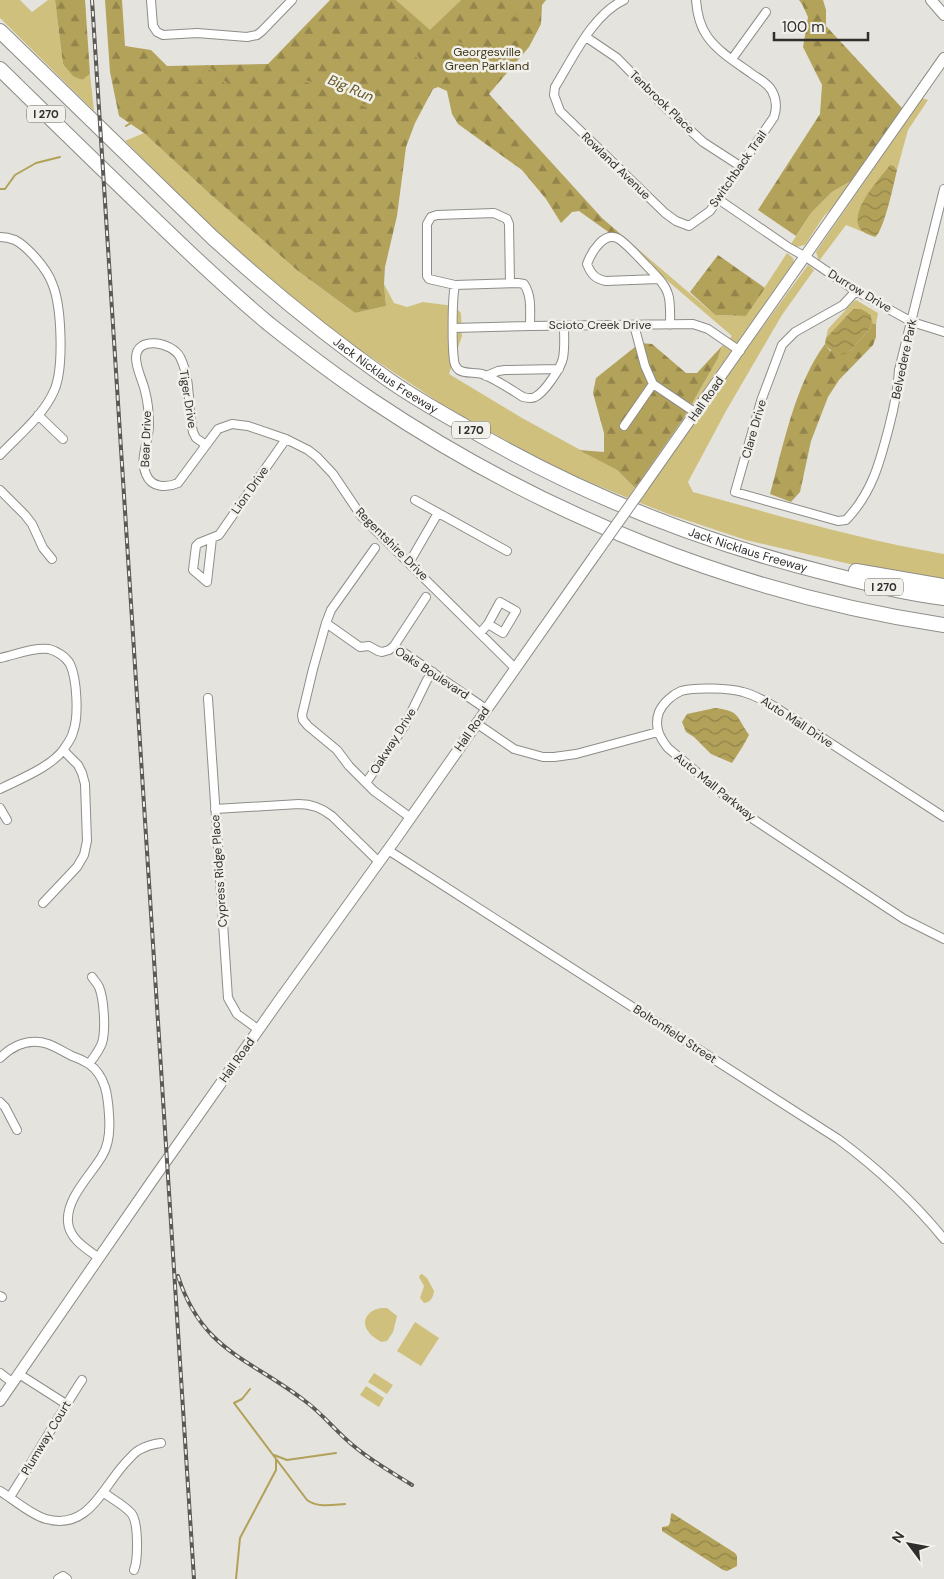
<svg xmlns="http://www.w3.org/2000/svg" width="944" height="1579" viewBox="0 0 944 1579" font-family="'DM Sans',sans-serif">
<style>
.green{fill:#d0c07e}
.forest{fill:url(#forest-firs)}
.water{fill:url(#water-waves)}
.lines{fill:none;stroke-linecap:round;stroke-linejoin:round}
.stream{stroke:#b2a159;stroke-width:2}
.street-casing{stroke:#8e8d88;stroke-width:10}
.secondary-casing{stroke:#8e8d88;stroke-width:12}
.highway-casing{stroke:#8e8d88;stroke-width:16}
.street{stroke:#fff;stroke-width:8}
.secondary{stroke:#fff;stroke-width:10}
.highway{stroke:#fff;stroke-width:14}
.rail-casing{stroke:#5a5956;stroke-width:4}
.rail{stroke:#f2f0eb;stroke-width:2;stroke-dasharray:5.5;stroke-linecap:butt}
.secondary-bridge-casing{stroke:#8e8d88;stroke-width:12;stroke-linecap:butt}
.secondary-bridge{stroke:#fff;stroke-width:10}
.labels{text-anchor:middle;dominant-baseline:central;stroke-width:5;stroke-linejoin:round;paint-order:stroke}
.shield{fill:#f2f0eb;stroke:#6a6966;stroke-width:1}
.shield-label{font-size:11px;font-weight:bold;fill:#302f2d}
.park-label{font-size:12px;fill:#3f3817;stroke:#f2f0eb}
.street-label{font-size:12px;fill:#302f2d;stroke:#f2f0eb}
.water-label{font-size:14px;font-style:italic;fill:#645721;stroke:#f2f0eb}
</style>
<defs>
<pattern id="forest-firs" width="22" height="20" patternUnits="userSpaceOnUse" patternTransform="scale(1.25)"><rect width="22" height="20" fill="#b3a25a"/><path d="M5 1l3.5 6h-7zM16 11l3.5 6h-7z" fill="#92844b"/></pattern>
<pattern id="water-waves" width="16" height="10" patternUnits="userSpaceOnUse" patternTransform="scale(1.25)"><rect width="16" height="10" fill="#b2a159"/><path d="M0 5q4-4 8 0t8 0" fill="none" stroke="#91844a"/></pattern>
</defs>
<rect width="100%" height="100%" fill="#e4e3dd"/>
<path class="green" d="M0,0H20L32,12L48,0H55L63,64L81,80L90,74L94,111L0,18Z
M396,0H461L430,31Z
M922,98L928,100L908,130L897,170L894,166L859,225L863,232L846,225L819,261L816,252Z
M144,133L211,195L298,271L355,313L386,306L384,284L394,303L407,307L423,302L454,306L461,313L462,336L449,374L522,418L617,470L635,488L628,498L572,475L521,449L443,405L363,352L304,309L232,247L125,141Z
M856,178L838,202L824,216L805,245L796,247L791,244L811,213L832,192Z
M624,237L715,315L746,316L787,253L793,258L794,262L683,419L717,360L722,346L732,336L621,241Z
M808,265L814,270L782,315L726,411L688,482L693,492C776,515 859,539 944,554V581L906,577L746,540L668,514L638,502L715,392Z
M856,300L878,313L876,324L872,323L871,315L853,309L826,338L828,329L853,302Z
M422,1274L427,1278L434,1291C433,1298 431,1302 424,1303L420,1298L424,1286L419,1277L420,1275Z
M381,1308H387L397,1316L393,1332L387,1341L381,1342C377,1339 371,1336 368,1331C360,1320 369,1310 381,1308Z
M415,1322L439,1338L421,1366L397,1351Z
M374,1373L393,1385L387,1394L368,1382Z
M366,1386L384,1398L379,1407L360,1395Z"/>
<path class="forest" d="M55,0H85L90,74L82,80L73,76L63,64Z
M105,0H122L125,46L151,50L167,66L268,64L330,0H396L430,30L461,0H546L542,5L541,24L529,47L489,94L602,218L624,237L621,241L579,211L572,212L561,223L546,199L522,170L458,124L452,114L447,91L438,87L433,89L415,123L406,147L397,216L385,267L384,284L386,306L355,313L298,271L211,195L144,133L119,116L110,72Z
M799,0H823L826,10V26L902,108L856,178L832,192L811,213L796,236L758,210L820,114L822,85L803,47L808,17L802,4Z
M718,255L765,288L746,316L715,315L690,292Z
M872,323L876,324V337L873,345L839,380L828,397L811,441L800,492L791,502L770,494C783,447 795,384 825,344L830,351H850L869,330Z
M640,343L652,344L686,373H697L722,346L717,360L683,419L635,488L617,470L579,450L604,452V433L593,393L596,378Z"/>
<path class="water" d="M890,165L894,166L897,170C894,183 884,231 875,237C871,235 865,234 861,230C847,212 880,179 890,165Z
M853,309H861L871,315L872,323L869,330L850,351C840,359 832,353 825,344L826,338Z
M715,708C740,711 736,716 749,735L743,746L732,763L711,754L694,737L686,732L682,722L687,714Z
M672,1513L735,1553L737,1556V1566L727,1571L723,1570L662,1531V1527L668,1526L670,1523L671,1514Z"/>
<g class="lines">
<path class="stream" d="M126,126L195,84L207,66L229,86L262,90L303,80L347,96L374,111L398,86L419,94L429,76L416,55L421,37L438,36L491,54L521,36L529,20L512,15L508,6L519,0
M0,189H5L15,175L36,163L60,157
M250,1389L242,1399L234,1403L307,1500C318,1508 332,1505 345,1504
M274,1455L287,1460L336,1453
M236,1579L240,1538L276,1470V1460"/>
<g class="street-casing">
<path id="street" d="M151,0L153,26L157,32L163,35L197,33L247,37L257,35L262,31L292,0
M624,0C592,15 573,58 555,87L554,95L560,111L665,213L676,221L689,226L710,211L774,117C777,108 777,100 772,91C768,83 759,79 752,74C737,63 718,52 707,36C700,26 697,13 696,0
M586,37L617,58L665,107L703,142L740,166
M732,59L766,12
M718,199L788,247L806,257L856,291L912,322L944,332
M0,237C5,237 10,238 15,240C28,247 47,269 52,283C62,306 64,369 54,391C43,416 18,436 0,455
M658,279L606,281C595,279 591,274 587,264C591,253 604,230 619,239C628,245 639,258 647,266C654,274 665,283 668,294C671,303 670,315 670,325
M510,283L509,224L507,219L494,213L437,215L431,217L427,224V276L429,279L455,285L518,283L524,284C532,296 530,311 530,326
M455,285C452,298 452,346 454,360C454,363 456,368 459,370C465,374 475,372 482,374C496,379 510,389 523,397C527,398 531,399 535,397C544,393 561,368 563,358C565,348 564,336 564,326
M856,291L843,305L795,332L782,345L761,401L735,492L838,521L846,520C872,493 880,462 889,427C894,408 898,390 899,370L944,189
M453,328L530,326L693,324L708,329L740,351
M486,376L498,371L505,370L559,369
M653,384L696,413
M38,415L63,439
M624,426L653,384L645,366L634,325
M206,445L196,438L193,432C187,407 192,381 180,357C172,342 136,335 136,358C136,369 143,381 145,391C148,402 149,414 149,425C149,441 139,459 146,474C151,488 167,488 178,483L218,429L232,424L248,426L286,439L308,450L317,457L333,474L362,517L515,668
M0,490L25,515L32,524L43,548L52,559
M415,500L507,551
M212,538L207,582L193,570L196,546L199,543L219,535L286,439
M375,548L331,610L326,623L313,669L302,715L303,720L308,726L337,750L349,766L374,791L411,818
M409,563L438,513
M326,623L360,647L369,646L378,651L382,652L389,650L394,646L426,597
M480,633L488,624L500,602L516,611L503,633L488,624
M394,646L486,709
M0,658C15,655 33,647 49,649C57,651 66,657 70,664C77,679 79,717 73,732C72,738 67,744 64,749C51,767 20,779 0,789
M208,698L228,998L237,1014L259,1030
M476,723L514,749L543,757H554L576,754L658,732
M366,783L405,725L427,680L433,672
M0,808L7,820
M215,809L299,804C312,804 322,808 332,816L379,862
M944,817L775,707C765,701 755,695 743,692C730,688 695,687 681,691C672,695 663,703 659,712C654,726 659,737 668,748L750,817L904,919L944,939
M388,850L838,1139C877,1168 913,1201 944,1239
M43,903L77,867L84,855L87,841L85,784L82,773L78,765L63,750
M0,1058C13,1045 30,1038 48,1044C56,1047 64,1052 72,1056C78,1058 84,1061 89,1064C106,1076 108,1097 109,1115C110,1128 109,1145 102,1156C91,1175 66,1198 68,1222C69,1239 87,1249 99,1258
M89,1064C94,1057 99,1051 102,1043C106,1030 104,999 99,987C97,983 94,980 92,977
M0,1102L5,1107L17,1130
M0,1296L2,1297
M0,1373L13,1383
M19,1374L66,1404
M0,1491C13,1499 31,1515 46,1519C90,1531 103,1485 128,1460C131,1457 135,1452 139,1450C146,1446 153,1444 161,1443
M103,1492C112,1499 124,1505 131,1513C139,1522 138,1560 134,1570
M10,1497C35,1458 57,1418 82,1380
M58,1579L63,1576L67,1579"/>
</g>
<g class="secondary-casing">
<path id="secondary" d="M931,0L944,15
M643,487L944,58
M0,1401L152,1181L278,1002L395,840L595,555"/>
</g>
<g class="highway-casing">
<g id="highway">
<path id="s1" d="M0,31L212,237C267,287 325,335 386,378C410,395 436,410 461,424C575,492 698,541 826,573C865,583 904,593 944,598"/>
<path d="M0,69C48,116 96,163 145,210C185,249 226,288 269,324C303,351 337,377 373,401C543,515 741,595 944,625"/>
<path d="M856,571L944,586"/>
</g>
</g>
<use href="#street" class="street"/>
<use href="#secondary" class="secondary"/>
<use href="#highway" class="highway"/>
<g class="rail-casing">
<path id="rail" d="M92,0L194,1579
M178,1276C202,1351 249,1358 305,1401C323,1414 337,1433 355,1447C373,1462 393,1473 412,1485"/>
</g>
<use href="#rail" class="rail"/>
<g class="secondary-bridge-casing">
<path id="secondary-bridge" d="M595,555L643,487"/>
</g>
<use href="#secondary-bridge" class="secondary-bridge"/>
</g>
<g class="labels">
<g class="shield">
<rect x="27" y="105.5" width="38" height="17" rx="4"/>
<rect x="452" y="421.5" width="38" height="17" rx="4"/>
<rect x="865" y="578.5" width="38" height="17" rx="4"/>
</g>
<g class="shield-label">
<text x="46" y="114">I 270</text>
<text x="471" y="430">I 270</text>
<text x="884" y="587">I 270</text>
</g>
<g class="park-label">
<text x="487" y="52">Georgesville<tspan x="487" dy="14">Green Parkland</tspan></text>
</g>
<g class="street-label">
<text transform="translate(662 102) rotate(44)">Tenbrook Place</text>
<text transform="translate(616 166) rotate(44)">Rowland Avenue</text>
<text transform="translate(738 169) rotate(-55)">Switchback Trail</text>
<text transform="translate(860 291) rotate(31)">Durrow Drive</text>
<text x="600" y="325">Scioto Creek Drive</text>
<text transform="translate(904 359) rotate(-78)">Belvedere Park</text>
<text stroke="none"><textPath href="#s1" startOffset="518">Jack Nicklaus Freeway</textPath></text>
<text transform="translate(188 399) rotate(81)">Tiger Drive</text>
<text transform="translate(706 399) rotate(-55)">Hall Road</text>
<text transform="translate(754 429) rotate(-74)">Clare Drive</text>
<text transform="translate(146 439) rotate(-88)">Bear Drive</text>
<text transform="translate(250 490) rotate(-55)">Lion Drive</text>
<text transform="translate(392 544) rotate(45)">Regentshire Drive</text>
<text stroke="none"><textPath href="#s1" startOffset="922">Jack Nicklaus Freeway</textPath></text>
<text transform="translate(432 673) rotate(33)">Oaks Boulevard</text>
<text transform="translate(797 722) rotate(33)">Auto Mall Drive</text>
<text transform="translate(472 729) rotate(-55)">Hall Road</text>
<text transform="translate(393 741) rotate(-58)">Oakway Drive</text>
<text transform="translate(715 787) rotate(39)">Auto Mall Parkway</text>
<text transform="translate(219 871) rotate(-94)">Cypress Ridge Place</text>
<text transform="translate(675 1034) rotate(33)">Boltonfield Street</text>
<text transform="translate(237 1060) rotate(-55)">Hall Road</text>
<text transform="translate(46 1438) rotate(-59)">Plumway Court</text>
</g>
<g class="water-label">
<text transform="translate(351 88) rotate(23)">Big Run</text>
</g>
</g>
<g transform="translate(909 1544) rotate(302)" stroke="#f2f0eb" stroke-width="4" paint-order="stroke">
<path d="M0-4L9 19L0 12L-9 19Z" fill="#302f2d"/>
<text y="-8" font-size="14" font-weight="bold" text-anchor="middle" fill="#302f2d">N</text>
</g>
<path d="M774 32v8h94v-8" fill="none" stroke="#302f2d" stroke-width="2.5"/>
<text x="782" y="32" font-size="15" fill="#302f2d" stroke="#f2f0eb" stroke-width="4" paint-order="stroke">100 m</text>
</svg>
